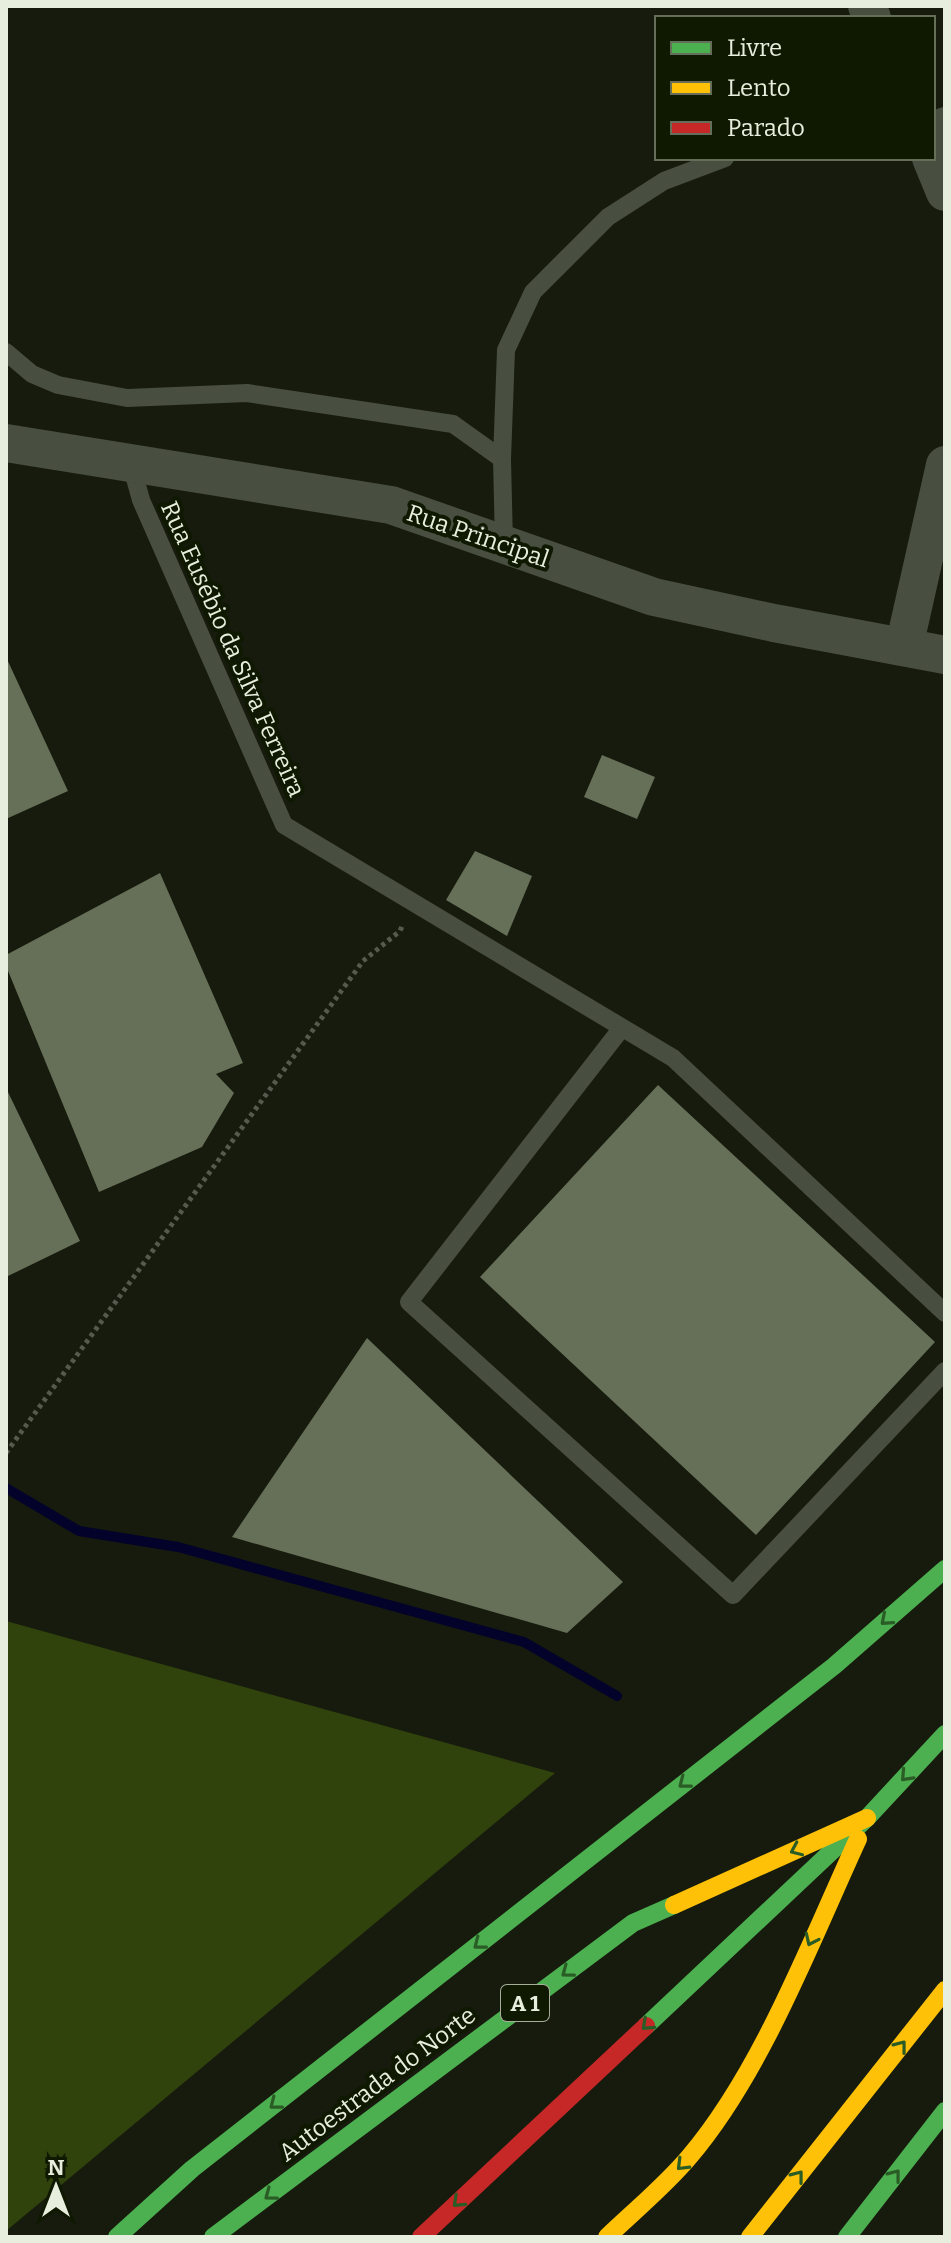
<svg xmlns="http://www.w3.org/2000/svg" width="951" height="2243" viewBox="0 0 951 2243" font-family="Bitter,serif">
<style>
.green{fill:#31430c}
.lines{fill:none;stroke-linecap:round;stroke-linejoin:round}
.stream{stroke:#03022b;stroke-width:10}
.building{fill:#666f57}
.path{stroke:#55594e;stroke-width:5;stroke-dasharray:4 4;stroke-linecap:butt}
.lane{stroke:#484e40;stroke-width:18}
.street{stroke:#484e40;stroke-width:38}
.fast{stroke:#4caf50;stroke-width:18}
.slow{stroke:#ffc107;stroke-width:18}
.jam{stroke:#c62828;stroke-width:18}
.oneway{stroke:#2a5c25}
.labels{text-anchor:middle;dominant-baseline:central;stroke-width:8;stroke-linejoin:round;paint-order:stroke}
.shield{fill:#0f1801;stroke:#a6ae9b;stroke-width:2}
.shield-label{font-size:22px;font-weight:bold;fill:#e7eedd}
.street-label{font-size:24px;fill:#e7eedd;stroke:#0f1801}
</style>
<rect width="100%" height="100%" fill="#161b0d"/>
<path class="green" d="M6,1621L555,1773L6,2231Z"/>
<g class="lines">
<path class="stream" d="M6,1488L79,1531L178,1547L524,1642L617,1696"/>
</g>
<path class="building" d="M6,657L68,791L6,819Z
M602,755L655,777L637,819L584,797Z
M475,851L532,876L507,936L446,900Z
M160,873L243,1063L216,1074L234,1093L202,1147L99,1192L6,966V955Z
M658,1085L935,1342L756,1535L480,1277Z
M6,1088L80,1241L6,1277Z
M367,1338L623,1582L567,1633L232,1537Z"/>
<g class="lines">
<path class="path" d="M6,1453L363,961L400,931L403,924"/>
<path class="lane" d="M6,352L32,374L58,385L127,398L247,393L453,424L502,459
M131,464L141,500L284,825L673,1058L945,1313
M504,544L502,459L506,350L533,292L608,217L664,181L725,158
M621,1029L409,1302L733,1595L945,1371"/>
<path class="street" d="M867,6L872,18
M933,142L945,126
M931,158L945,192
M6,443L391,505L654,597L774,623L945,655
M904,647L945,465"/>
<path class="fast" d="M646,2026L867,1818L945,1734
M117,2237L192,2169L834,1666L945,1569
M213,2237L633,1923L674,1905
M847,2237L945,2111"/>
<path class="slow" d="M674,1905L867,1818
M607,2237C634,2211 666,2185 690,2156C762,2071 811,1941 858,1839
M750,2237L945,1990"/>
<path class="jam" d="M421,2237L646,2026"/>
</g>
<defs><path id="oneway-chevron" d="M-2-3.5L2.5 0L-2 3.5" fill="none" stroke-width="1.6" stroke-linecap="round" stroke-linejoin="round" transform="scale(2)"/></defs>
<g class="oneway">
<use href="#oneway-chevron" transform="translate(886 1620) rotate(139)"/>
<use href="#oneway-chevron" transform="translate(906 1776) rotate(133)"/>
<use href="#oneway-chevron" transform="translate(684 1783) rotate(142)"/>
<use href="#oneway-chevron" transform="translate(796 1850) rotate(156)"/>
<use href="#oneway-chevron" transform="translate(811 1940) rotate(115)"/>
<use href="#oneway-chevron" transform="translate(479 1944) rotate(142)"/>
<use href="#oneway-chevron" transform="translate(567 1972) rotate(143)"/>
<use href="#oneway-chevron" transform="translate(647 2025) rotate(137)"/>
<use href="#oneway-chevron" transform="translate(901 2046) rotate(-52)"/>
<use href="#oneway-chevron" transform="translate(275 2104) rotate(142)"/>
<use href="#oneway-chevron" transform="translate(682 2165) rotate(135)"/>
<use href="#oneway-chevron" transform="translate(895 2175) rotate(-52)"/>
<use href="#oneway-chevron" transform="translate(798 2176) rotate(-52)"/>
<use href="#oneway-chevron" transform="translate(270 2195) rotate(143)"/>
<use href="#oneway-chevron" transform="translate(458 2202) rotate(137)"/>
</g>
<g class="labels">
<rect class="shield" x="501" y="1985" width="48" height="36" rx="6"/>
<g class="shield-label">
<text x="525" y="2003">A 1</text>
</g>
<g class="street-label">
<text transform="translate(478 536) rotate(19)">Rua Principal</text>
<text transform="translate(233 649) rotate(66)">Rua Eusébio da Silva Ferreira</text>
<text transform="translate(377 2084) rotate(-37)">Autoestrada do Norte</text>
</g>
</g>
<rect width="951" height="2243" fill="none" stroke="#e7eedd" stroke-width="16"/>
<rect x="655" y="16" width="280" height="144" fill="#0f1801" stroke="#656e59" stroke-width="2"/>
<rect x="671" y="42" width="40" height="12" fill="#4caf50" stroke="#656e59" stroke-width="2"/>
<text x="727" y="56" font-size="24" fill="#e7eedd">Livre</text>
<rect x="671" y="82" width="40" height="12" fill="#ffc107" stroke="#656e59" stroke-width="2"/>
<text x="727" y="96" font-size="24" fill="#e7eedd">Lento</text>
<rect x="671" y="122" width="40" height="12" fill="#c62828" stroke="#656e59" stroke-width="2"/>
<text x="727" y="136" font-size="24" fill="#e7eedd">Parado</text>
<g transform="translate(56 2187)" stroke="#0f1801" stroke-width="6" paint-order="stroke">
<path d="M0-6L14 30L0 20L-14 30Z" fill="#e7eedd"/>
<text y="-12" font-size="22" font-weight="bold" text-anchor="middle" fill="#e7eedd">N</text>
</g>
</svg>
